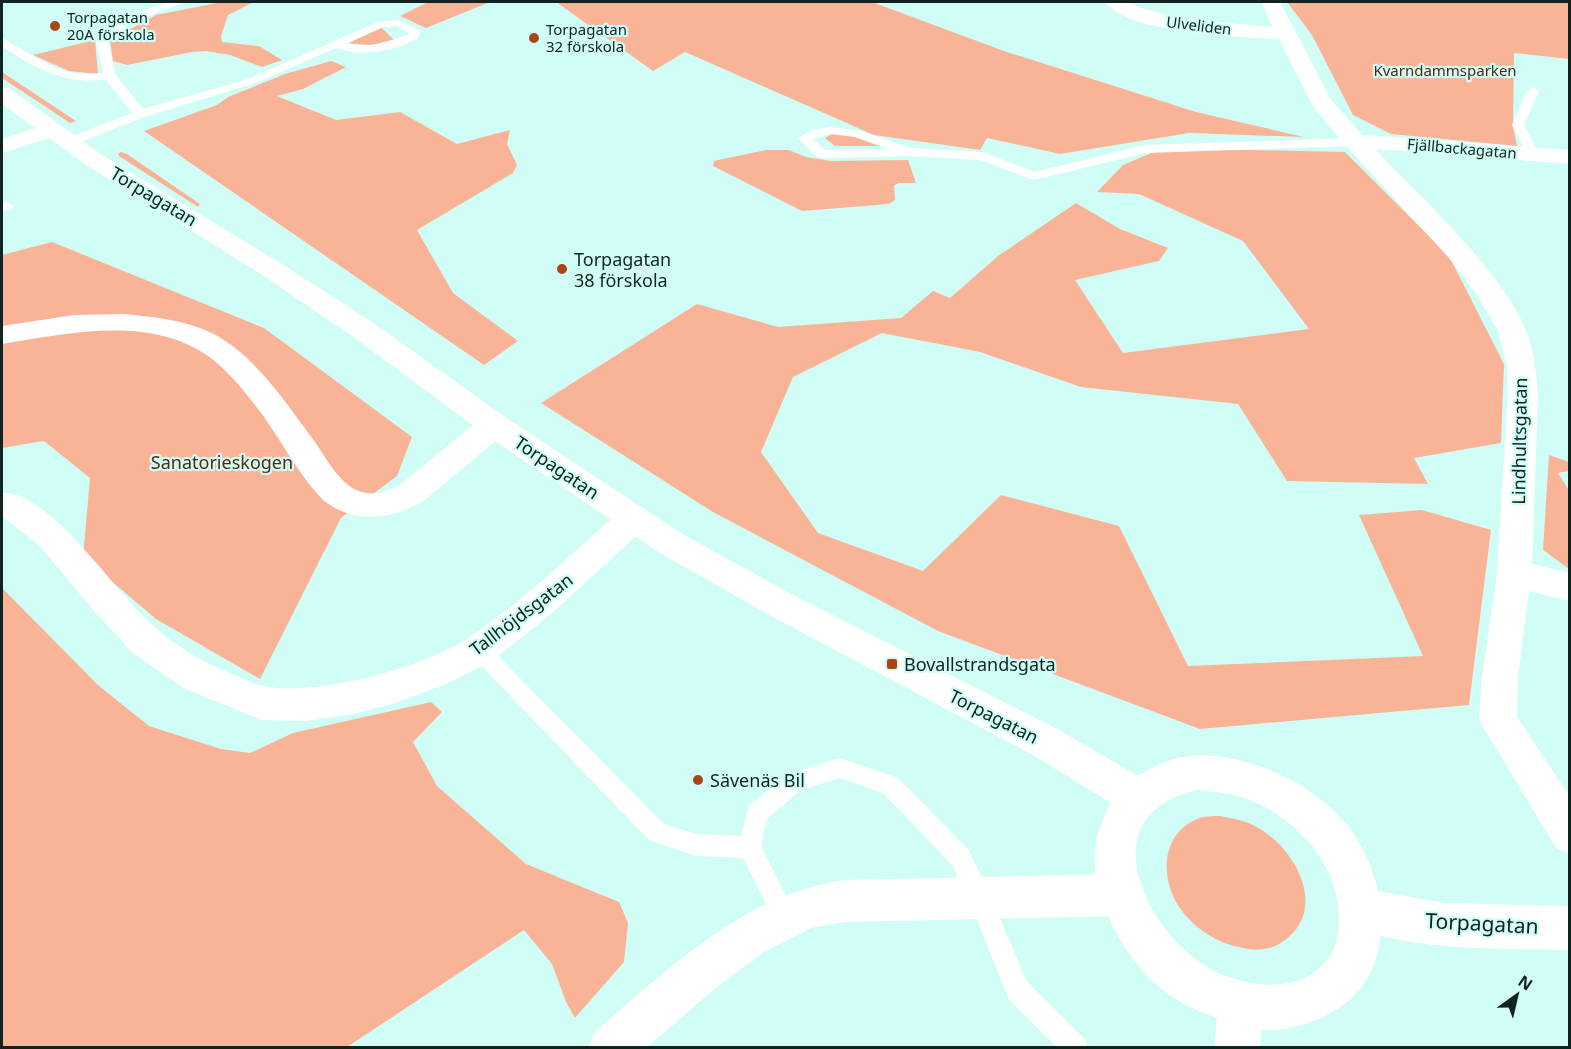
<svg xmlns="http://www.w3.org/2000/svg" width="1571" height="1049" viewBox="0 0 1571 1049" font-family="'Noto Sans',sans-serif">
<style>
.green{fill:#f9b498}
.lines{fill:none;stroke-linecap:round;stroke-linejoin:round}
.service{fill:#fff;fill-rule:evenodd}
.minor{fill:#fff;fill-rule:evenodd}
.tertiary{fill:#fff;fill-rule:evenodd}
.poi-dot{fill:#aa4613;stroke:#d0fef6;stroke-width:2}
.labels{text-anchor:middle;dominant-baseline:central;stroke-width:4.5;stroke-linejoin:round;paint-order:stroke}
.far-poi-label{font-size:15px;fill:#112320;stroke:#d0fef6;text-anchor:start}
.far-street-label{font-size:15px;fill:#112320;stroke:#d0fef6}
.far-park-label{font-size:15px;fill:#58250e;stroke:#d0fef6}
.street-label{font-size:18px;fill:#112320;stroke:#d0fef6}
.poi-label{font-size:18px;fill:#112320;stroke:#d0fef6;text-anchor:start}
.park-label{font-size:18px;fill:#58250e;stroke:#d0fef6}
.near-street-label{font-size:21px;fill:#112320;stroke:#d0fef6}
</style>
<rect width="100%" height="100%" fill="#d0fef6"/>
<path class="green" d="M222,2H254L228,15L221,36L222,42L259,46L282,60L262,67L230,55L206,51L192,52L127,65L113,61L110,40L156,15Z
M428,2H490L426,28L400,16Z
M556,2H872L1004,51L1196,112L1304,137L1189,133L1060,154L987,138L980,150L874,135L685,52L653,71Z
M1287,2H1569V59L1514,53L1513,126L1517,146L1391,134L1353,115L1312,35Z
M381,27L394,40L365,46L349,43Z
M95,40L98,74L69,71L33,55Z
M331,61L346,67L303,89L277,96L336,120L400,112L457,144L510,130L507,144L517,165L513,173L417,230L453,293L518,341L484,365L144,131L217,105L228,97L285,74Z
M2,72L76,121L70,123L2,78Z
M832,134H846L882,146H835L825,138Z
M1163,148L1345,152L1449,256L1504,364L1501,443L1414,458L1428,484L1287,481L1238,404L1081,387L980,352L882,333L793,377L761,452L818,533L923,571L1001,495L1119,526L1188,666L1423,656L1359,515L1422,510L1491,530L1469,705L1200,729L938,631L713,512L541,403L697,304L778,327L901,318L933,291L950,298L998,256L1076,203L1120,229L1168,248L1159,261L1075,280L1123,353L1309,329L1243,241L1139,194L1097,192L1123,165Z
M767,150H789L806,157L831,161L908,160L916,183H898L894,186L895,200L889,204L802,211L713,166L714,161L718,160Z
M121,152L127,154L200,204L198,207L119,156L118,154Z
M52,242L264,328L412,437L397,476L341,518L260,679L156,619L83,557L90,478L44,441L2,448V255Z
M1549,455L1569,462V471L1558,473L1569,490V569L1543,550Z
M2,588L99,686L149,726L221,749L250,753L293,733L431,702L442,712L413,742L437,786L526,864L619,902L628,923L624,962L575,1018L566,1002L552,964L524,930L347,1047H2Z
M1220,816C1237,819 1252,822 1266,833C1301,858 1326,913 1282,942C1270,951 1253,951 1239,947C1217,943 1196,929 1182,911C1160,882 1159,835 1197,819C1204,816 1213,816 1220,816Z"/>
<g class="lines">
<path class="service" d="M171,2H185L131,23L108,41L115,74L143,109L248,79L378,22L399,20L421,31L417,39L399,47L375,52L355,53L336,48L256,83L144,117L73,145H65L63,142L65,139L132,113L106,80C65,84 35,69 2,46V38L55,68L77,74L103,73L96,41C115,17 143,10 171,2ZM397,26L409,32L408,35L375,45L345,44L384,27Z
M1533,87L1539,91L1524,125L1539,154L1533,158L1527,154L1512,125L1527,91Z
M830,127L861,131L911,148L982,152L1034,172L1146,145L1355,138L1361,142L1355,146L1146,153L1033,180L980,160L909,156L822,158L817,157L798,138L812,130ZM830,134L855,137L888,149L825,150L813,139Z
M7,202L14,206L12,209L2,211V203Z
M479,642L486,644L664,824L696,834L741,836L749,806L786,775L794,772L840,758L898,778L968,849L988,890L1027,982L1085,1039L1088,1048H1058L1009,1000L971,905L952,865L883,793L840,778L801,790L767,819L761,846L797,918L793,926L785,930L777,926L743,858L696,856L649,840L472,656L469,650L472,644Z"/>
<path class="minor" d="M1105,2H1128L1138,7L1174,18L1273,27L1261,2H1280L1331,100L1362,135L1570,150V164L1375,149C1424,201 1497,265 1526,330C1534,350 1536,373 1538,394L1532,564L1570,573V601L1529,591L1518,677L1517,717L1570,797V854L1556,848L1479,720L1482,677L1497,574L1508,394L1507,367L1498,331L1477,295L1449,258L1347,147L1314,108L1279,39C1241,37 1128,34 1105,2Z
M51,123L59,125L62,130L59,135L2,153V139Z
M123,314C157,317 195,321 224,340C262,365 288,406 315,442C326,458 338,481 356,490C372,497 386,492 400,485L483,417L494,414L505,417L509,425L505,433L422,502C390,520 353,524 323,500C299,475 282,442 262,414C245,392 226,367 202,352C143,316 65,334 2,344V326L74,315Z
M2,492C10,494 21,495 28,500C69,523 111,584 146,619C173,646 206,665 242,678C248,681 256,685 263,686C316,697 423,668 468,638C523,601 572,554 621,510L633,506L645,510L649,519L645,528L552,613L492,661L446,684L395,703L354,714L306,721L262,720L183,688L133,653L96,613L40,546L2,516Z
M1123,874L1138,880L1144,895L1138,910L1123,916L844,922L811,928L766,951L718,986L646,1048H588L595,1032C668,969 745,894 844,880Z
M1360,888L1444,903L1570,906V950C1498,948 1411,952 1345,924L1339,909L1345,894Z"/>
<path class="tertiary" d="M2,87L10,89L102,155L282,264L375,324L505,417L684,535L795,596L1061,731L1138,776C1177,751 1207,751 1250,763C1287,774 1324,796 1348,826C1393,884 1400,983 1323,1017C1303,1026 1284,1031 1262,1030L1260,1048H1214L1217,1018C1198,1011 1180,1003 1164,991C1125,961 1086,892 1096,842C1098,829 1105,815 1111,803L1033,755L771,616L660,553L483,433L355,338L264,276L86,165L2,104ZM1197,790C1215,792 1233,793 1250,800C1298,820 1337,863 1339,916C1340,941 1333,959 1312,974C1296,984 1278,986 1259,984C1236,981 1215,974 1197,960C1148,925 1099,832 1175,797C1182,794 1190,792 1197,790Z"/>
</g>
<g class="poi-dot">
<circle cx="55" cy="26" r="6"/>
<circle cx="534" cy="38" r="6"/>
<circle cx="562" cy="269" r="6"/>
<rect x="886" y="658" width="12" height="12" rx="3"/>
<circle cx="698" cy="780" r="6"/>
</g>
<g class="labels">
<g class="far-poi-label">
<text x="67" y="17">Torpagatan<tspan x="67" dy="17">20A förskola</tspan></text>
<text x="546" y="29">Torpagatan<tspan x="546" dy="17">32 förskola</tspan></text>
</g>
<g class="far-street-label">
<text transform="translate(1199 25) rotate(7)">Ulveliden</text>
<text transform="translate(1462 148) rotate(5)">Fjällbackagatan</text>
</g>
<g class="far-park-label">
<text x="1445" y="70">Kvarndammsparken</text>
</g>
<g class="street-label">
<text transform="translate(154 196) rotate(31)">Torpagatan</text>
<text transform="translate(1519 441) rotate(-89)">Lindhultsgatan</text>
<text transform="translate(557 467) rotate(34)">Torpagatan</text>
<text transform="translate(521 614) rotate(-37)">Tallhöjdsgatan</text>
<text transform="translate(994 716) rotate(27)">Torpagatan</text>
</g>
<g class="poi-label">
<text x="574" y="259">Torpagatan<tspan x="574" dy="21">38 förskola</tspan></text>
<text x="904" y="664">Bovallstrandsgata</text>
<text x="710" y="780">Sävenäs Bil</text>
</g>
<g class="park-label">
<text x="222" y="462">Sanatorieskogen</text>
</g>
<g class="near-street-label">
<text transform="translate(1482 923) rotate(3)">Torpagatan</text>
</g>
</g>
<rect width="1571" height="1049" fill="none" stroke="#112320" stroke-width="6"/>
<g transform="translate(1517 995) rotate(34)" stroke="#d0fef6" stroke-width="4.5" paint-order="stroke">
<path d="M0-4.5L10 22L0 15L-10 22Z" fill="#112320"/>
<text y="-9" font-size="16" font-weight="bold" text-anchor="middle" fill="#112320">N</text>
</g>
</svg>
